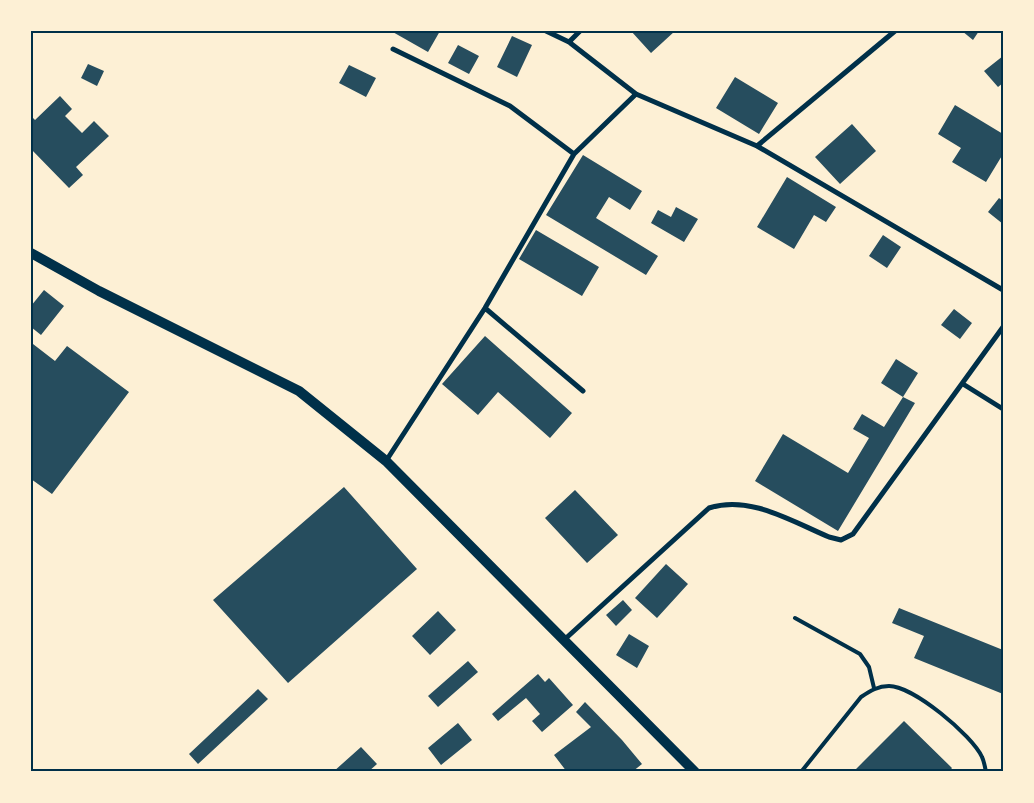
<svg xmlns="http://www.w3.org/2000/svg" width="1034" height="803" viewBox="0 0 1034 803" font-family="Literata,serif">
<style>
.building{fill:#264d5e}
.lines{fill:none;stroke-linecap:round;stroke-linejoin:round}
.service{stroke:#003049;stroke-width:4}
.minor{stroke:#003049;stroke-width:5}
.secondary{stroke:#003049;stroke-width:10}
.neatline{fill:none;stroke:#003049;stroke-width:2}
</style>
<rect width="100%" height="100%" fill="#fdf0d5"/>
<path class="building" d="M391,31H440L428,52Z
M631,31H675L651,53Z
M962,31H979L973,40Z
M512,36L532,45L517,77L497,67Z
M458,45L479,56L469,74L448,63Z
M1003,56V83L998,87L984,71Z
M88,64L104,71L97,86L81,78Z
M349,65L376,78L366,97L339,83Z
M735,77L778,103L759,134L716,108Z
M60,96L72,109L65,116L82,133L94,121L109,136L76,167L83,175L69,188L31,149V116L35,120Z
M955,105L1003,134V154L986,182L952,162L961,148L938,134Z
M852,124L876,151L840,184L815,157Z
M583,155L642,191L630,210L609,197L596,218L658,256L646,275L546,215Z
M787,177L836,207L826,222L814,215L794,249L757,227Z
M999,198L1003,201V224L988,212Z
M676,207L698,219L684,242L651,223L658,210L671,217Z
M536,230L599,267L582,296L519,259Z
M883,235L901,247L887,268L869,256Z
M44,290L64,306L41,335L31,327V306Z
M954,309L972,323L960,339L941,325Z
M485,336L572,413L550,438L498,392L478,415L442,384Z
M33,344L55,361L67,346L129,392L52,494L31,479V347Z
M896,359L918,373L903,397L881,383Z
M903,397L915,403L838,531L755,481L783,434L848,473L869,438L853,429L862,414L884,427Z
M344,487L417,569L288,683L213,600Z
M575,490L618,535L587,563L545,518Z
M666,564L688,584L657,618L635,598Z
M623,600L632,610L616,626L606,615Z
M899,608L1003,650V694L914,658L924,636L892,623Z
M438,611L456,630L430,655L412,636Z
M629,634L649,646L637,668L616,655Z
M468,661L478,672L438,707L428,696Z
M538,674L545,682L549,678L573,705L542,732L532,721L540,714L526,698L498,721L492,714Z
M258,689L268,699L198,764L189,754Z
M585,702L622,740L642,764L632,772H567L554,755L591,727L576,712Z
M904,721L952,768L949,772H853Z
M458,723L472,740L441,765L428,748Z
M361,747L377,764L368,772H333Z"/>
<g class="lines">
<path class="service" d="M795,618L860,654L869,667L874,688
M801,772L861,697C870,691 878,686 889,686C913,686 972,735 982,757C984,761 985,767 986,772"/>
<path class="minor" d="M546,31L569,42L636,94L757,146L895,31
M569,42L580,31
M393,49L510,106L574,154
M757,146L1003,290
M485,308L583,391
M963,384L1003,409
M386,461L485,308L574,154L636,94
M564,640L709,508C750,495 791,521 829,537L841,540L853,534L1003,327"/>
<path class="secondary" d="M31,253L99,291L299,391L386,461L695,772"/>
</g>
<rect width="1034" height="803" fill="none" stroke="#fdf0d5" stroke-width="65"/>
<rect x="32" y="32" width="970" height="738" class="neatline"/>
</svg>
